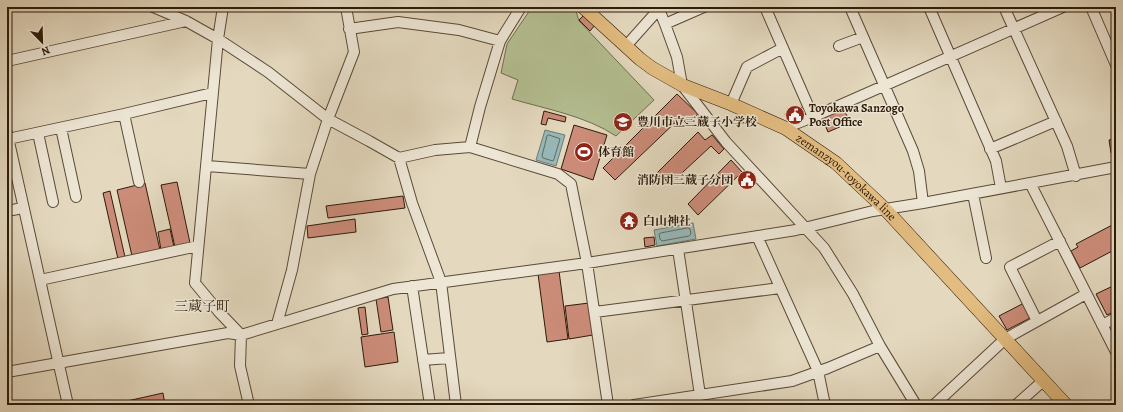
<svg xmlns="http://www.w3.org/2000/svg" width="1123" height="412" viewBox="0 0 1123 412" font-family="Alegreya,'Noto Serif JP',serif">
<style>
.green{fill:#b4bf92;stroke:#706d4e}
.water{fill:#97b9b9;stroke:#6c7a73}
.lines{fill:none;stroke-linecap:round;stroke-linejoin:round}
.shore{stroke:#626a62;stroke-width:1}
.building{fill:#cc8c79;stroke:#2c1b0a}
.minor-casing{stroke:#5a4a37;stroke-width:12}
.major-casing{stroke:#2c1b0a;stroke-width:14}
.minor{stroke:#ede6d5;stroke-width:10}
.major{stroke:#e2bc80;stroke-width:13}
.labels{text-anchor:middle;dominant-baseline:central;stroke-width:3;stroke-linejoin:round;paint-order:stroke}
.poi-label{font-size:12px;font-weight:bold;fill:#2c1b0a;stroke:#ede6d5;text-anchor:start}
.street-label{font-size:12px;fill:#2c1b0a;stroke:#ede6d5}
.quarter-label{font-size:14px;fill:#2c1b0a;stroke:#ede6d5}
</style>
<rect width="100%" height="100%" fill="#e4d9bf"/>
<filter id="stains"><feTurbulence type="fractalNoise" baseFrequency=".005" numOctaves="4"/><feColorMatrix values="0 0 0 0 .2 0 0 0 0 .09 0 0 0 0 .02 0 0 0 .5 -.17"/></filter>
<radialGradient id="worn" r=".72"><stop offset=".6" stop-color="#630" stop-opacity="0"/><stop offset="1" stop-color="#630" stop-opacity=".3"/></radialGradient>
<path class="green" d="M532,7H572L576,11L579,21L654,100L616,136C586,116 546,109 512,99L518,80L501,73L507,44Z"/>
<path class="water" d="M545,130L565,135L556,166L536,160Z
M693,223L696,239L657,246L654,230Z"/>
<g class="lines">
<path class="shore" d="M549,135L558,138L560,139L554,159L553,161L543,158L542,156L547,136Z
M688,228L690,229L691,234L689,236L662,241L660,239L659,234L661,233Z"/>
</g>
<path class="building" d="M584,15L595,25L590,31L579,20Z
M677,94L698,114L687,124L681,117L615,180L603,168Z
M801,107L804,114L789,121L785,114Z
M843,108L848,118L842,121L844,125L828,132L822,118Z
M544,111L566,117L565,122L548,118L546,125L541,124Z
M574,125L607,135L593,180L561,169Z
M698,132L705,140L712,135L724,149L719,154L711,146L669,185L657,173Z
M1116,138V152L1111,153L1109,140Z
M731,160L742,172L698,215L688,204Z
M748,175L753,179L746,186L741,181Z
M177,182L190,243L175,247L161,185Z
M145,183L160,250L132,256L117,190Z
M110,191L125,257L118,259L103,193Z
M403,196L405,208L328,218L326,206Z
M355,219L356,232L308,238L307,226Z
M1116,223V249L1080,268L1071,251L1078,247L1076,244Z
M170,229L174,247L161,250L158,232Z
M654,237L655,245L645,247L644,238Z
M559,271L568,339L547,342L538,274Z
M1115,285L1116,287V311L1107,315L1096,294Z
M388,297L393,330L381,332L376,299Z
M589,303L593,335L569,339L565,306Z
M1024,303L1032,317L1007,330L999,316Z
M365,307L368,334L362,335L358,308Z
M394,332L398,362L365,367L361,337Z
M163,393L165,405H109Z"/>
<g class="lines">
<g class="minor-casing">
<path id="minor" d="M153,7L186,21L218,39L268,72L328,119L369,141L399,158L412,203L441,282L456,405
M223,7L218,39L195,283L219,312L241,335L240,366L249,405
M658,7L665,24L677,57L682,85L726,142L824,248L853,294L880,346L916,405
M765,7L813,117
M850,7L913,151L919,171L923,203
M929,7L996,161L1001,188
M1004,7L1067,146L1076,176
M1091,7L1116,65
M665,24L704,7
M349,29L398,22L459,30L500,41
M626,46L659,9
M839,46L863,37
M7,61L186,21
M731,104L747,67L783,48
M124,114L139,182
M61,128L76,197
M785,128L813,117L1063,7
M7,133L68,405
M38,133L53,202
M8,139L124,114L212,93
M470,147L480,107L500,41L521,7
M990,149L1056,121
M399,158L435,150L470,147L558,174L571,184L587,263L608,405
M207,166L310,174
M1030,183L1116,352
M973,194L986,258
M7,211L23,208
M757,236L818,371L825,405
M678,249L700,395
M40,280L198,246
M412,286L430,405
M595,312L780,288
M1037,321L1010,267L1060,241
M277,324L292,270L310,174L328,119L354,52L346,7
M1102,325L1116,318
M423,360L449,358
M7,372L228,333L241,335L393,289L587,263L796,230L873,211L923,203L1116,167
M634,405L792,381L828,368L880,346
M934,405L1005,339L1086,294
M1016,405L1043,381"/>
</g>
<g class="major-casing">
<g id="major">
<path id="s1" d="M583,7L640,59L652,68L682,85L731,104L785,128L836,163L885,209L1066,405"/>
</g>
</g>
<use href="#minor" class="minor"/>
<use href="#major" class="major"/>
</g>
<defs>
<g id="civic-disc" transform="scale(1)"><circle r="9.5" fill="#8f2418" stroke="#ede6d5"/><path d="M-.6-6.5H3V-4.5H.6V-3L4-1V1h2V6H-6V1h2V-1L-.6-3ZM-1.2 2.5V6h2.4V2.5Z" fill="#fff"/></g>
<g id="school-disc" transform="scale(1)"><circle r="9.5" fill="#8f2418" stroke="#ede6d5"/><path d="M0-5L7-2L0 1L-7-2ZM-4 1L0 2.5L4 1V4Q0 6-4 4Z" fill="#fff"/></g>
<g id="stadium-disc" transform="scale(1)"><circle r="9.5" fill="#8f2418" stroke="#ede6d5"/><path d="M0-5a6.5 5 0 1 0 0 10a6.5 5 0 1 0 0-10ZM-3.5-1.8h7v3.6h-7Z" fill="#fff"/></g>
<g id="temple-disc" transform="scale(1)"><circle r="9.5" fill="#8f2418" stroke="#ede6d5"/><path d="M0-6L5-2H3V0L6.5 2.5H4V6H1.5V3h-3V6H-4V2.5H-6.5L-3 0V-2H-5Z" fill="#fff"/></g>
</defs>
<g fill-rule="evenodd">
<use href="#civic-disc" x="795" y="115"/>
<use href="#school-disc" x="623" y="122"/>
<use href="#stadium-disc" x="584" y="152"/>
<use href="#civic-disc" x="747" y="180"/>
<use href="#temple-disc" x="629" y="221"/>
</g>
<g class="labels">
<g class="poi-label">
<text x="809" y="108">Toyokawa Sanzogo<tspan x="809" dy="14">Post Office</tspan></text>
<text x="637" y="122">豊川市立三蔵子小学校</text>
<text x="598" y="152">体育館</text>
<text x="733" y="180" text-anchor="end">消防団三蔵子分団</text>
<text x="643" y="221">白山神社</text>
</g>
<g class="street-label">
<text stroke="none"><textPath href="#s1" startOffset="317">zemanzyou-toyokawa line</textPath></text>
</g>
<g class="quarter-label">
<text x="202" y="306">三蔵子町</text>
</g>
</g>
<rect width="1123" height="412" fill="none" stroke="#e4d9bf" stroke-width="24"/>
<rect x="8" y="8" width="1107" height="396" fill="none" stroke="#2c1b0a" stroke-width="2"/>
<rect x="12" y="12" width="1099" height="388" fill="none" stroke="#2c1b0a"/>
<g transform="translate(42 42) rotate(157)" stroke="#ede6d5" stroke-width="3" paint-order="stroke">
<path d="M0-3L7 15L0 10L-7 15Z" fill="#2c1b0a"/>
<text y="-6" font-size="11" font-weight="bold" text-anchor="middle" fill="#2c1b0a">N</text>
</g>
<rect width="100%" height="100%" filter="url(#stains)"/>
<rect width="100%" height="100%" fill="url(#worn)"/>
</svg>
